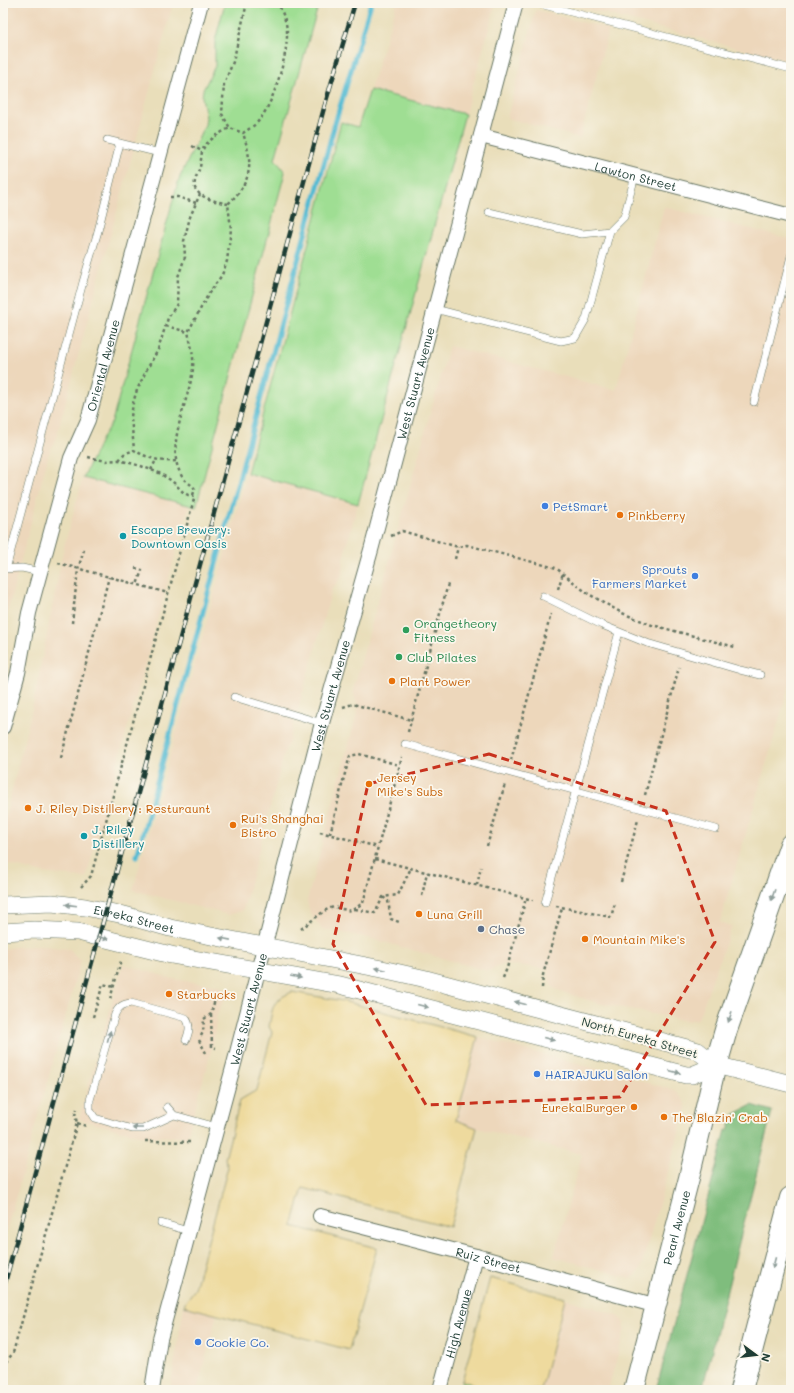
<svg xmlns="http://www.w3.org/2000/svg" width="794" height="1393" viewBox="0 0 794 1393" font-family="Mali,sans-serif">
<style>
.built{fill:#edd7bb}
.green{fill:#9fde93;stroke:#5f8e64}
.forest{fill:#7fbd7d;stroke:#4f7d58}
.sand{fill:#eeda9e;stroke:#868c69}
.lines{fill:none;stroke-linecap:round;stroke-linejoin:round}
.stream{stroke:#55bbd3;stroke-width:5}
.service-casing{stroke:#667563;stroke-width:8}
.minor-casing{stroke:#667563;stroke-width:16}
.tertiary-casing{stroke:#667563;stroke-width:18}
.secondary-casing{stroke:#667563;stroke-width:22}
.motorway-casing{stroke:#667563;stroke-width:24}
.path{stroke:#667563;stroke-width:2.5;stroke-dasharray:3 3;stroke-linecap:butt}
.service{stroke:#fff;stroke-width:7}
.minor{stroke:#fff;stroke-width:14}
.tertiary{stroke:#fff;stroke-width:17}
.secondary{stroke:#fff;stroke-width:20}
.motorway{stroke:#fff;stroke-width:22}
.rail-casing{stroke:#1f3d34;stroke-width:4.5}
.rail{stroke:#fbf7ec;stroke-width:3;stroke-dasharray:9;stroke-linecap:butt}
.oneway{fill:#8f9e9a}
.marked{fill:none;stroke:#c8321e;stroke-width:3;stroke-dasharray:8 5;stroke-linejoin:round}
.shop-dot{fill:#3f7fe0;stroke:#fbf7ec;stroke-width:1.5}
.food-dot{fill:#e8710a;stroke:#fbf7ec;stroke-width:1.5}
.culture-dot{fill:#0f9aa8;stroke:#fbf7ec;stroke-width:1.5}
.leisure-dot{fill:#2e9e5b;stroke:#fbf7ec;stroke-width:1.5}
.service-dot{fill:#5c6f8a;stroke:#fbf7ec;stroke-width:1.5}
.labels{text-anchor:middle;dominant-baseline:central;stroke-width:3.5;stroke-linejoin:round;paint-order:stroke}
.street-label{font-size:12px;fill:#1f3d34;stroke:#fbf7ec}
.shop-label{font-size:12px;fill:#366cbe;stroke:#fbf7ec;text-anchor:start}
.food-label{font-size:12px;fill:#c56008;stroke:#fbf7ec;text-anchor:start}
.culture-label{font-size:12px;fill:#0d838f;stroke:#fbf7ec;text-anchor:start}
.leisure-label{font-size:12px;fill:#27864d;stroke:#fbf7ec;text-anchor:start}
.service-label{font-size:12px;fill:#4e5e75;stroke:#fbf7ec;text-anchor:start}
</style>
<rect width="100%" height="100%" fill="#fbf7ec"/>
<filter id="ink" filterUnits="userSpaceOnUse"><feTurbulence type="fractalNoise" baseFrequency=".025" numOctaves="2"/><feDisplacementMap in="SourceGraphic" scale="8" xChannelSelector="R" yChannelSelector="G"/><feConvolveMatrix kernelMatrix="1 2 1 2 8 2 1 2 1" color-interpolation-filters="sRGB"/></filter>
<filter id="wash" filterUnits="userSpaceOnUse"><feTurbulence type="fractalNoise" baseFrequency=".012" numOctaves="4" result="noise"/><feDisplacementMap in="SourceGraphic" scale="16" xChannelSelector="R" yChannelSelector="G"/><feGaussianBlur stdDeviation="0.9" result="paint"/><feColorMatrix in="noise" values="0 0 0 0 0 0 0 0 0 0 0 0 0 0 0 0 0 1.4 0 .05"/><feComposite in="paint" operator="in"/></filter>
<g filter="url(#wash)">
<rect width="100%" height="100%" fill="#e9deba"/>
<path class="built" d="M3,3H173L56,438L49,453L8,610L3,636Z
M397,3H496L465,114L370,90Z
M564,3H791V62Z
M536,10L609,29L580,138L507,118Z
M664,207L791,239V679L720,922L732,926L698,1019L687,1021L598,1003L562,992L554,988L550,983L548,969L504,964L488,971L369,938L322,929L310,913L307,901L358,709L353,691L449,346L616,390Z
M247,473L358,504L343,558L344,567L341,578L332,589L288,745L286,747L244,907L242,911L229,915L133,890Z
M83,478L189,505L86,878L44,873L3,863V826L33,705L64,547Z
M42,946L70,949L78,959L81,960L3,1243V949L16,947Z
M123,964L173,979L220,986L226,996L217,1015L213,1044L187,1137L141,1136L79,1119Z
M478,1037L675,1090L683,1099L686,1108L641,1268L635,1276L630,1278L554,1257L582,1154L477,1128L456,1120Z
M565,1298L618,1316L623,1320L625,1329L608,1390H541Z
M184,1306L217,1314L197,1390H170Z"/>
<path class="green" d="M225,3H319L275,159L285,172L196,507L83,478L103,436L112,422L176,189L180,177L205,125L206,117L202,97L203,90L215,66V41Z
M370,90L465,114L358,504L247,473L341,122L358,127Z
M462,1381L495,1390H460Z"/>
<path class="forest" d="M752,1105L772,1111L702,1390H656L726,1130L728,1131L733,1115Z"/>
<path class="sand" d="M292,992L343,1001L478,1037L456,1120L477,1128L450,1227L303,1188L292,1226L377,1248L349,1350L184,1306L186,1301L195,1289L228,1167L225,1159L240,1100L257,1090L272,1032L269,1027C273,1007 271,1001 292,992Z
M490,1278L565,1298L541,1390H495L462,1381Z"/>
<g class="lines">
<path class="stream" d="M137,856L334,127L371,3"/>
</g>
</g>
<g filter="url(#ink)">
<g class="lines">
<g class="service-casing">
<path id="service" d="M536,3L791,69
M107,140L160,153
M489,212L582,234L610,231L624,217L635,176
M435,309L561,341L575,338L586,319L610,231
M754,402L791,256
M3,569L22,568L40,572
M6,569L83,282L98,231L120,143
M543,596L602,625L647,643L740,670L760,675
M234,697L322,723
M405,744L716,829
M545,903L619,632
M167,1107L174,1115L217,1127
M174,1115L143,1129H132L95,1118L90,1110V1100L115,1014C119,1006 123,1004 131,1003L186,1018C191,1026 189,1032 186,1040
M161,1223L188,1231"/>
</g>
<g class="minor-casing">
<g id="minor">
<path id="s1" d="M481,136L791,216"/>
<path id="s2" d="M3,727L18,673L29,613L71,458L88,420L201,3"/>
<path id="s3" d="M320,1216L476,1256L657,1306"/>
<path id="s4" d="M152,1390L160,1339L234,1064L322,723L371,550L516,3"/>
<path id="s5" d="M440,1390L476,1256"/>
</g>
</g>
<g class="tertiary-casing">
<g id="tertiary">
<path id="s6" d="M3,905L52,903L85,907L124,915L170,928L382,969L422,978L698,1051L716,1065L791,1084"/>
<path d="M3,932L34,930L78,932L171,955L340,985L686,1075H692L716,1065"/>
</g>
</g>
<g class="secondary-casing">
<g id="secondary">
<path id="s7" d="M634,1390L689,1178L716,1065"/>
</g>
</g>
<g class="motorway-casing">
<path id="motorway" d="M716,1065L726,1030L791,845
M741,1390L791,1198"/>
</g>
<path class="path" d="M247,3L233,62L224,84L222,114L230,128L243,133C249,129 256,125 260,119C274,102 288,54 287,32C287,22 282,12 278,3
M192,146L202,151
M170,197H178L196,203
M228,204C219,202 200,199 195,188C193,182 198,173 200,167C201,162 201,157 202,152C204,142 221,132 230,128
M166,326L188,332
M119,460L124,454L134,450
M176,461C160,462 147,458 134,450L131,417L133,403L137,390L147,369L158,350L168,318L177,304L178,277L185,257L184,241L190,217L200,194
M151,470L156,460
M193,495L195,489C192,485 190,484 186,481C182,479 180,472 178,468C168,438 190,398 193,368C194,355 191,344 188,332L209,293L222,275L227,261L231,229L228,204C253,180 253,164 243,133
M391,536L402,531L458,547L467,545L556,568L587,593L622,613L652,625L735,647
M455,559L458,547
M58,563L168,593
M135,568L142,570L137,585
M558,589L563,573
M72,623L78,569L84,550
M343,707L353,704L411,720
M408,732L448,584
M61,758L109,577
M511,760L551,614
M645,795L679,667
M320,832L378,847
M330,834L344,777L350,756L359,754L399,765
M487,846L505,784
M375,859L533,900
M621,882L638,820
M477,885L481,867
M81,887L91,876L194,499L193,495H188L183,492L172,481L159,473L141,466L119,460L106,461L88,457
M422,896L427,872
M383,897L388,901L391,919L399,922
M556,906L611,917L615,903
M355,909L375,913L383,897L398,895L411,868
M301,929L324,911L333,907L351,911L363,903L402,757
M503,978L507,968L526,898
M542,988L543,975L562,908
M110,999L121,961
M211,1014L212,1047L216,1048
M93,1017L103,984L114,987
M204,1019L211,1014L215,999
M201,1036L203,1032L204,1019
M199,1040L206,1053
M77,1123L86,1126
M145,1141L190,1142
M3,1374L6,1362L13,1353L77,1123L75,1115L77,1109"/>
<use href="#service" class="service"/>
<use href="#minor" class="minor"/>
<use href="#tertiary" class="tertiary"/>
<use href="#secondary" class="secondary"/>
<use href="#motorway" class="motorway"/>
<g class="rail-casing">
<path id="rail" d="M3,1290L324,108L355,3"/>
</g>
<use href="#rail" class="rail"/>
</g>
<defs><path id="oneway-solid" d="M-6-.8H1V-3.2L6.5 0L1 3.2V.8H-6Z"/></defs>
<g class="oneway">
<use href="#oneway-solid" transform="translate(773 895) rotate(109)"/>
<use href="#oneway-solid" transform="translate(71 905) rotate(-173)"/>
<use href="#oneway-solid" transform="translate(103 938) rotate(14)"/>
<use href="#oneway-solid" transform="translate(225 939) rotate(-169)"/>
<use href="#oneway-solid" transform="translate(381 969) rotate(-168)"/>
<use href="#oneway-solid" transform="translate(296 977) rotate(10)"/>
<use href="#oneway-solid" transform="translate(520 1003) rotate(-165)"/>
<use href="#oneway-solid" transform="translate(423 1006) rotate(15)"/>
<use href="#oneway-solid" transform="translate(730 1017) rotate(109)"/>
<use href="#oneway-solid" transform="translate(109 1036) rotate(-74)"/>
<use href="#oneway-solid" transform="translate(549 1039) rotate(15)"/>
<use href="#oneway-solid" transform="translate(675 1072) rotate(14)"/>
<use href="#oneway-solid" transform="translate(138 1128) rotate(-180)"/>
<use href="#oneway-solid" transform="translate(774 1263) rotate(105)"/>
</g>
</g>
<path class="marked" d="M489,754L666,811L715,942L620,1097L426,1105L333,944L368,784Z"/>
<g class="shop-dot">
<circle cx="545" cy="506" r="4"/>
<circle cx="695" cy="576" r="4"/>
<circle cx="537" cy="1074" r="4"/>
<circle cx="198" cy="1342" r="4"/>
</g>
<g class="food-dot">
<circle cx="620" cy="515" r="4"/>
<circle cx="392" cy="681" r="4"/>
<circle cx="369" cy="784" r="4"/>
<circle cx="28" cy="808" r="4"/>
<circle cx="233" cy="825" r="4"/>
<circle cx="419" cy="914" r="4"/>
<circle cx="585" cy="939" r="4"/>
<circle cx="169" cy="994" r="4"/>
<circle cx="634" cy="1107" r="4"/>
<circle cx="664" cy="1117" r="4"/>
</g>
<g class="culture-dot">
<circle cx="123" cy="536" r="4"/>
<circle cx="84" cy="836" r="4"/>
</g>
<g class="leisure-dot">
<circle cx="406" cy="630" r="4"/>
<circle cx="399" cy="657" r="4"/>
</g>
<circle class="service-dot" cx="481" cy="929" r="4"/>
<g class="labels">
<g class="street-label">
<text stroke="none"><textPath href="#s1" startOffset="160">Lawton Street</textPath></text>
<text stroke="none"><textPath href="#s2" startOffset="376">Oriental Avenue</textPath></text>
<text stroke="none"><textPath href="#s4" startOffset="1041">West Stuart Avenue</textPath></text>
<text stroke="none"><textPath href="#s4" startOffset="717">West Stuart Avenue</textPath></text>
<text stroke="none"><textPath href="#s6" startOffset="133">Eureka Street</textPath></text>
<text stroke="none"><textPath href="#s4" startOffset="393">West Stuart Avenue</textPath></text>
<text transform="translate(640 1037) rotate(16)">North Eureka Street</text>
<text stroke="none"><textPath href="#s7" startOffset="168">Pearl Avenue</textPath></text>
<text stroke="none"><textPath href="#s3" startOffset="174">Ruiz Street</textPath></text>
<text stroke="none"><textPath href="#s5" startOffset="69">High Avenue</textPath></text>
</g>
<g class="shop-label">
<text x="553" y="506">PetSmart</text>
<text x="687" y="569" text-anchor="end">Sprouts<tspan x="687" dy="14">Farmers Market</tspan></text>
<text x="545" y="1074">HAIRAJUKU Salon</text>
<text x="206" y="1342">Cookie Co.</text>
</g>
<g class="food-label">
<text x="628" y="515">Pinkberry</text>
<text x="400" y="681">Plant Power</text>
<text x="377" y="777">Jersey<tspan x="377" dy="14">Mike's Subs</tspan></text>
<text x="36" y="808">J. Riley Distillery : Resturaunt</text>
<text x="241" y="818">Rui's Shanghai<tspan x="241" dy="14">Bistro</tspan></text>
<text x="427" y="914">Luna Grill</text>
<text x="593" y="939">Mountain Mike's</text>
<text x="177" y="994">Starbucks</text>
<text x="626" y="1107" text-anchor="end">Eureka!Burger</text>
<text x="672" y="1117">The Blazin' Crab</text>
</g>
<g class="culture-label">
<text x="131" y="529">Escape Brewery:<tspan x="131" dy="14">Downtown Oasis</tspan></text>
<text x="92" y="829">J. Riley<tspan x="92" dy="14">Distillery</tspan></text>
</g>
<g class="leisure-label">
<text x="414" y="623">Orangetheory<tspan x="414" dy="14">Fitness</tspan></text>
<text x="407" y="657">Club Pilates</text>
</g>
<g class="service-label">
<text x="489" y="929">Chase</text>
</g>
</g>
<rect width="794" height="1393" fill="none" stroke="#fbf7ec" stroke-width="16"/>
<g transform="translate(756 1355) rotate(105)" stroke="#fbf7ec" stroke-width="3" paint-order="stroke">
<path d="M0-3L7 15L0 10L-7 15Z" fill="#1f3d34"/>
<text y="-6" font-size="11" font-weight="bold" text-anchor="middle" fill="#1f3d34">N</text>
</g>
</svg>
